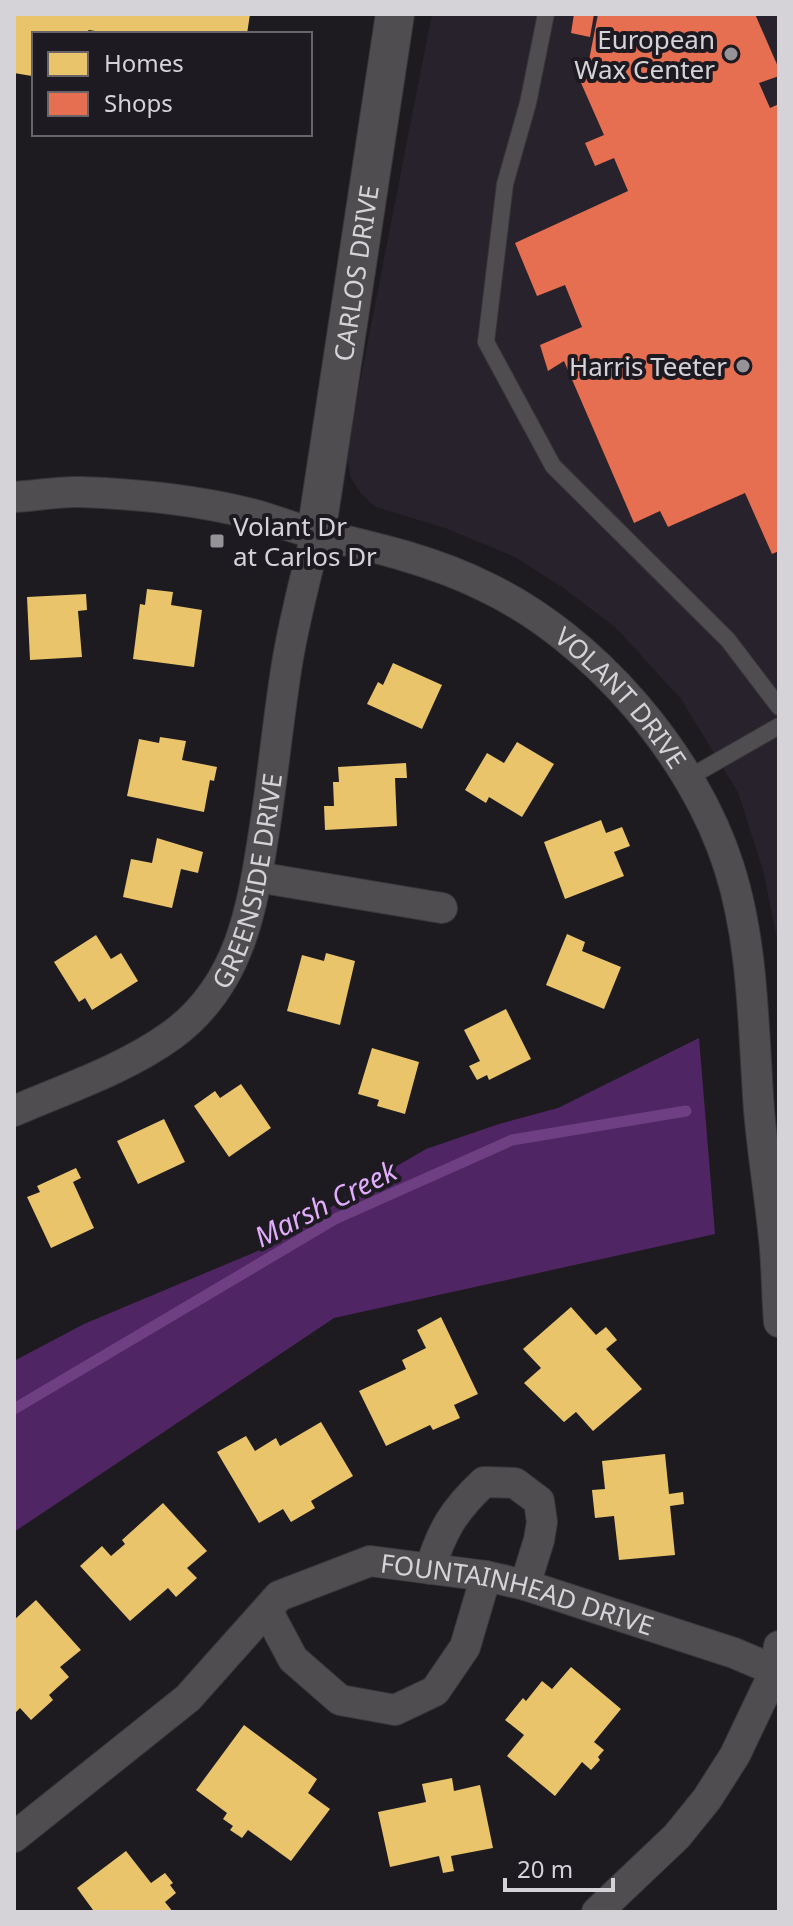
<svg xmlns="http://www.w3.org/2000/svg" width="793" height="1926" viewBox="0 0 793 1926" font-family="'Noto Sans',sans-serif">
<style>
.built{fill:#28222c}
.forest{fill:#502563}
.homes{fill:#e9c46a}
.shops{fill:#e76f51}
.lines{fill:none;stroke-linecap:round;stroke-linejoin:round}
.stream{stroke:#6e3f82;stroke-width:11}
.service-casing{stroke:#39373a;stroke-width:18}
.minor-casing{stroke:#39373a;stroke-width:32}
.tertiary-casing{stroke:#39373a;stroke-width:40}
.service{stroke:#4f4d4f;stroke-width:16}
.minor{stroke:#4f4d4f;stroke-width:30}
.tertiary{stroke:#4f4d4f;stroke-width:38}
.poi-dot{fill:#969398;stroke:#1e1a21;stroke-width:3}
.labels{text-anchor:middle;dominant-baseline:central;stroke-width:8;stroke-linejoin:round;paint-order:stroke}
.poi-label{font-size:26px;fill:#d6d3d8;stroke:#1e1a21;text-anchor:end}
.street-label{font-size:26px;fill:#d6d3d8;stroke:#1e1a21}
.water-label{font-size:28px;font-style:italic;fill:#e2acfd;stroke:#1e1a21}
</style>
<rect width="100%" height="100%" fill="#1e1b20"/>
<path class="built" d="M432,14H779V948L763,870L738,792L681,699L616,628L565,589L517,558L445,528L376,507L362,495L351,478L346,453Z"/>
<path class="forest" d="M699,1038L715,1234L334,1318L14,1532V1361L84,1324L279,1242L361,1187L426,1149L499,1124L558,1108Z"/>
<path class="homes" d="M14,14H250L247,34H114L89,30L84,34H34L32,76L14,73Z
M147,589L173,592L171,605L202,610L194,667L133,659L140,604L145,605Z
M86,594L87,610L78,611L82,657L30,660L27,597Z
M393,663L442,685L422,729L367,704L378,682L383,685Z
M160,737L186,741L182,760L217,767L214,781L210,780L204,812L127,796L139,739L159,743Z
M517,742L554,764L522,817L489,797L486,803L465,790L487,753L504,763Z
M406,763L407,778H395L397,826L325,830L324,806H334L333,782H339L338,767Z
M601,820L606,833L622,827L630,846L614,852L624,876L565,899L544,842Z
M157,838L203,852L198,873L181,869L172,908L123,897L131,859L152,863Z
M567,934L585,942L582,951L621,967L604,1009L546,985Z
M96,935L111,959L121,953L138,981L92,1010L85,998L79,1002L54,962Z
M326,953L355,961L340,1025L287,1011L302,955L324,961Z
M506,1009L531,1059L489,1080L487,1075L477,1080L469,1066L480,1061L464,1030Z
M372,1048L419,1062L405,1114L377,1106L379,1100L358,1094Z
M241,1084L271,1128L229,1157L194,1106L215,1091L220,1098Z
M164,1119L185,1162L138,1184L117,1141Z
M76,1168L81,1178L73,1182L94,1228L51,1248L27,1197L40,1192L37,1186Z
M571,1307L596,1335L606,1327L617,1340L606,1349L642,1389L593,1431L576,1412L564,1422L524,1383L541,1368L523,1349Z
M441,1317L478,1394L454,1405L460,1418L433,1430L430,1425L386,1446L359,1391L406,1369L402,1360L426,1348L417,1330Z
M321,1422L353,1476L311,1501L315,1508L291,1522L283,1509L259,1523L217,1452L246,1436L255,1451L276,1438L280,1446Z
M665,1454L669,1494L683,1492L684,1504L670,1506L675,1555L619,1560L614,1516L595,1518L592,1490L605,1489L602,1461Z
M163,1503L207,1551L187,1568L197,1578L176,1597L168,1588L130,1621L80,1566L102,1546L111,1556L125,1544L122,1540Z
M36,1600L81,1650L60,1667L69,1677L49,1695L53,1700L31,1720L20,1708L14,1714V1620Z
M571,1667L621,1709L594,1742L604,1750L598,1757L600,1760L591,1770L582,1762L555,1796L507,1756L524,1735L505,1720L523,1698L526,1701L542,1681L552,1689Z
M244,1725L317,1779L308,1793L330,1809L291,1861L248,1830L242,1838L230,1830L233,1826L223,1819L227,1813L196,1790Z
M452,1778L454,1791L480,1785L493,1848L451,1856L454,1871L443,1873L439,1856L390,1867L378,1812L426,1802L422,1784Z
M126,1851L151,1883L165,1873L173,1883L170,1885L176,1893L165,1902L173,1912H90L93,1910L77,1888Z"/>
<path class="shops" d="M574,14H594L590,37L571,33Z
M598,14H755L779,69V76L759,83L770,108L779,104V551L772,554L745,493L668,527L660,511L634,523L564,361L548,371L540,345L582,327L565,285L537,296L515,243L628,191L614,158L595,166L585,143L604,135L574,67L589,60Z"/>
<g class="lines">
<path class="stream" d="M14,1409L335,1219L512,1140L686,1111"/>
<g class="service-casing">
<path id="service" d="M546,14L528,103L505,184L486,342L553,466L728,640L779,707
M688,778L779,726"/>
</g>
<g class="minor-casing">
<g id="minor">
<path id="s1" d="M14,497C36,496 59,491 80,492C137,494 197,500 252,514C275,520 298,530 322,535C378,548 434,561 486,587C593,638 693,754 729,867C754,945 753,1029 759,1110C763,1157 771,1203 775,1249C777,1274 777,1298 779,1322"/>
<path d="M257,877L442,908"/>
<path id="s2" d="M14,1111C67,1088 125,1069 172,1035C240,985 252,910 264,832C273,776 278,720 287,664C294,620 306,577 316,534"/>
<path d="M430,1569C442,1530 454,1510 484,1482L515,1483L539,1501L542,1522L539,1540L525,1585"/>
<path d="M267,1610L293,1659L340,1700L395,1710L435,1691L465,1647L486,1576"/>
<path id="s3" d="M14,1837L188,1698L279,1596L370,1561L486,1576L525,1585L734,1653L779,1672"/>
<path d="M597,1912L677,1836L707,1799L735,1755L775,1671L779,1646"/>
</g>
</g>
<g class="tertiary-casing">
<g id="tertiary">
<path id="s4" d="M316,534L395,14"/>
</g>
</g>
<use href="#service" class="service"/>
<use href="#minor" class="minor"/>
<use href="#tertiary" class="tertiary"/>
</g>
<g class="poi-dot">
<circle cx="731" cy="54" r="8"/>
<circle cx="743" cy="366" r="8"/>
<rect x="209" y="533" width="16" height="16" rx="4"/>
</g>
<g class="labels">
<g class="poi-label">
<text x="715" y="39">European<tspan x="715" dy="30">Wax Center</tspan></text>
<text x="727" y="366">Harris Teeter</text>
<text x="233" y="526" text-anchor="start">Volant Dr<tspan x="233" dy="30">at Carlos Dr</tspan></text>
</g>
<g class="street-label">
<text stroke="none"><textPath href="#s4" startOffset="264">CARLOS DRIVE</textPath></text>
<text stroke="none"><textPath href="#s1" startOffset="662">VOLANT DRIVE</textPath></text>
<text stroke="none"><textPath href="#s2" startOffset="354">GREENSIDE DRIVE</textPath></text>
<text stroke="none"><textPath href="#s3" startOffset="608">FOUNTAINHEAD DRIVE</textPath></text>
</g>
<g class="water-label">
<text transform="translate(325 1203) rotate(-27)">Marsh Creek</text>
</g>
</g>
<rect width="793" height="1926" fill="none" stroke="#d6d3d8" stroke-width="32"/>
<rect x="32" y="32" width="280" height="104" fill="#1e1a21" stroke="#68646a" stroke-width="2"/>
<rect x="48" y="52" width="40" height="24" fill="#e9c46a" stroke="#68646a" stroke-width="2"/>
<text x="104" y="72" font-size="24" fill="#d6d3d8">Homes</text>
<rect x="48" y="92" width="40" height="24" fill="#e76f51" stroke="#68646a" stroke-width="2"/>
<text x="104" y="112" font-size="24" fill="#d6d3d8">Shops</text>
<path d="M505 1878v12h108v-12" fill="none" stroke="#d6d3d8" stroke-width="4"/>
<text x="517" y="1878" font-size="24" fill="#d6d3d8" stroke="#1e1a21" stroke-width="6" paint-order="stroke">20 m</text>
</svg>
